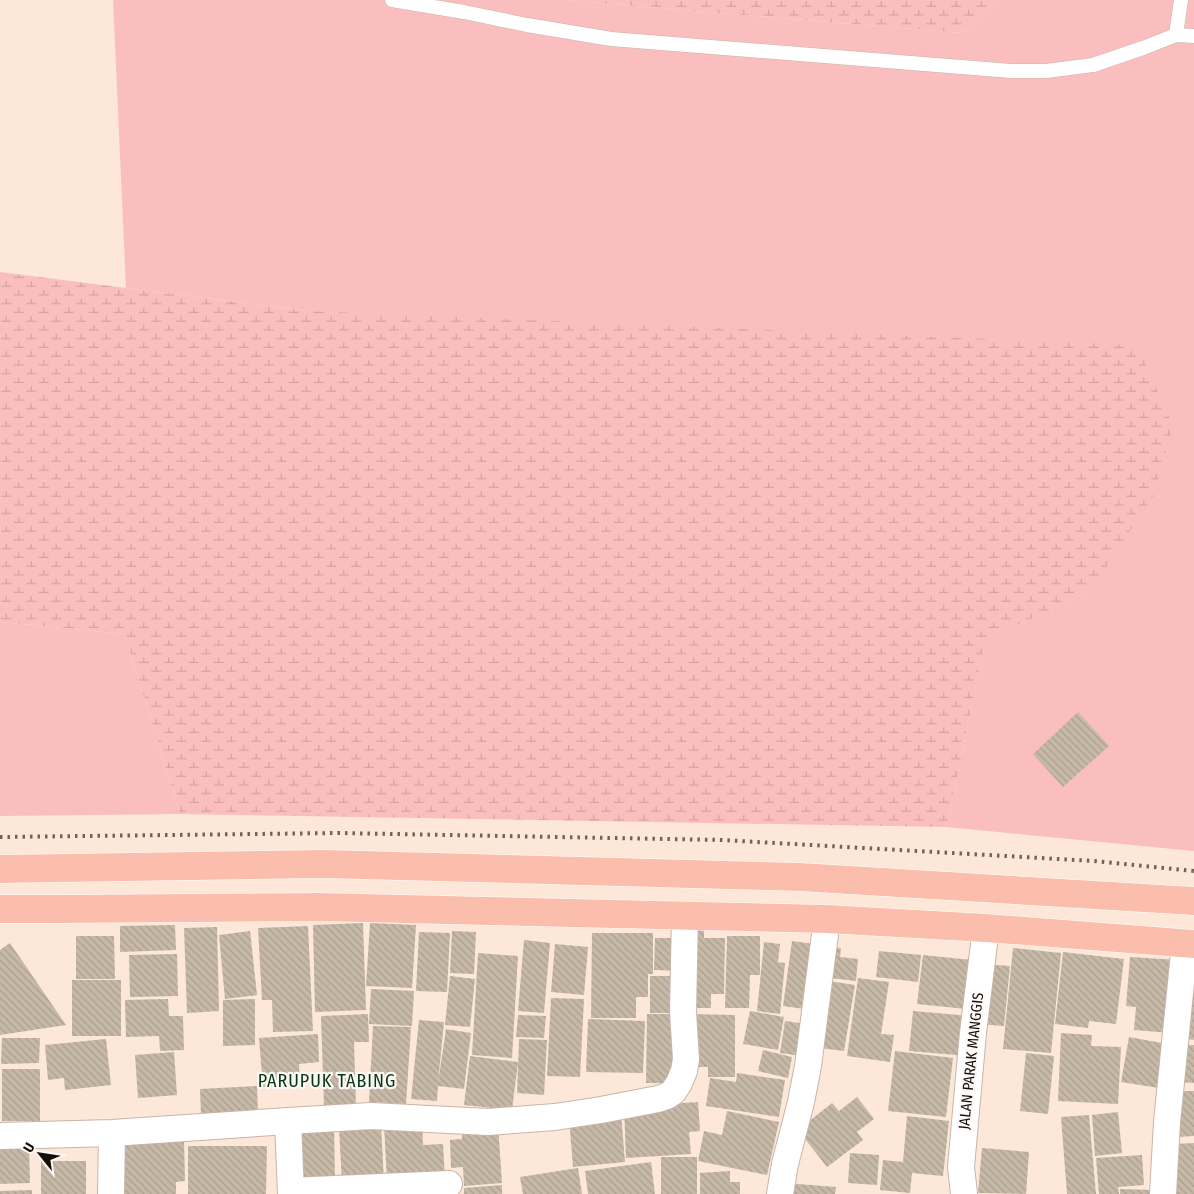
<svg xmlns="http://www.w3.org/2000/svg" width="1194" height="1194" viewBox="0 0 1194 1194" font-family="'Fira Sans Condensed',sans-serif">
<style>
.green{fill:#fbbebe}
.wetland{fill:url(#wetland-marsh)}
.building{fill:url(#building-back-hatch)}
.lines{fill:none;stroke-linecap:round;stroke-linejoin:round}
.service-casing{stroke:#c9b5a8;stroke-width:15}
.minor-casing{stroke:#c9b5a8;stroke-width:28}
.trunk-casing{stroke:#fff;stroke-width:29}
.service{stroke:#fff;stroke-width:14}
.minor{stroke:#fff;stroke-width:26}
.trunk{stroke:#fcbeac;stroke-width:28}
.rail{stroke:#70635b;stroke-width:4;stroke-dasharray:2.5 5;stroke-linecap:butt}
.labels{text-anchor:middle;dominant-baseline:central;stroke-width:4.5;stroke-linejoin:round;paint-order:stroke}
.street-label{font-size:15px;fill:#140d08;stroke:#fcf8f5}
.quarter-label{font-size:18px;letter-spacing:1px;fill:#053611;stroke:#fcf8f5}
</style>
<defs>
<pattern id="wetland-marsh" width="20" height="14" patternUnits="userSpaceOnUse" patternTransform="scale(1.25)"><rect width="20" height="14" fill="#fbbebe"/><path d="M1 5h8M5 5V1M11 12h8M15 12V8" fill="none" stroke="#d6a2a2"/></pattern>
<pattern id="building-back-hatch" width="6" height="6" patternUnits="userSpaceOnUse" patternTransform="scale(1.25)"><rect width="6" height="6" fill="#c7b9a7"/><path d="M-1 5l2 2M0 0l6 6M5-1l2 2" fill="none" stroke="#aa9e8e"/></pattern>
</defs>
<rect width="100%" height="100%" fill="#fce7d9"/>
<path class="green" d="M113,0H563L961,33L999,0H1194V851L947,827L985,640L1091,590L308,311L126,288Z
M0,622L125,634L180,814L0,816Z"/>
<path class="wetland" d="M563,0H999L961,33Z
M0,272L308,311L1137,345L1173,426L1154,495L1091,590L985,641L947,827L180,814L125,634L0,622Z"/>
<path class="building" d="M1078,712L1109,746L1063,787L1033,754Z
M363,923L366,1010L315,1012L313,925Z
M370,923L416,925L412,988L366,986Z
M175,925L176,950L120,952V926Z
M308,926L313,1031L273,1032L272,1000H262L258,928Z
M217,927L219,1011L187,1013L184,928Z
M685,927L704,928V938H725L724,994H711V1008H684Z
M250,931L257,995L225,999L219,935Z
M452,931L476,932L474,974L450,973Z
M419,932L450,933L447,992L416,991Z
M592,933H653V974H648V997H636V1018H591Z
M76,936H114L115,979H76Z
M727,936H760V975H750L749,1008H725Z
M655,938H681L680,971L654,970Z
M524,940L550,943L544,1013L518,1011Z
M792,941L821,945L812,1010L783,1006Z
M764,942L780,944L778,962L785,963L780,1014L757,1011Z
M10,943L66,1025L0,1035V950Z
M555,944L588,947L584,995L551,992Z
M825,946L841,948L840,957L858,959L856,981L821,977Z
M1013,948L1061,953L1051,1053L1003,1049Z
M879,951L921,955L918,982L876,977Z
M1063,952L1124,959L1116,1024L1089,1021L1088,1028L1055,1024Z
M478,953L518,956L512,1058L472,1055Z
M177,954L178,996L130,997L129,955Z
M923,955L972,960L966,1009L917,1004Z
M1130,957L1178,960L1172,1033L1134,1030L1136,1007L1126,1006Z
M983,964L1010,966L1004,1026L978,1024Z
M1194,966V1040L1182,1038Z
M450,976L475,979L470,1027L445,1025Z
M650,976H680L679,1013H650Z
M858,978L889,982L881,1034L894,1035L890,1062L847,1056Z
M72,980H121V1036H72Z
M822,980L855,985L844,1051L811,1047Z
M371,989L414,991L412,1026L369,1024Z
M551,998L584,999L580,1077L547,1076Z
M168,999L169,1016H183L184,1050L160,1051L159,1036L126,1037L125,1000Z
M255,999V1045L223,1046V1000Z
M750,1011L784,1017L778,1050L743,1044Z
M913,1011L971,1016L968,1056L909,1051Z
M368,1014L369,1042H354L356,1106L324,1107L321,1016Z
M647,1014H682L678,1083H646Z
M689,1014L735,1015V1077H708V1067H689Z
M518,1015L546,1016L544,1038L516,1037Z
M588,1019L645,1021L643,1073L586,1072Z
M419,1020L444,1022L438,1083L446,1029L471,1033L464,1089L438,1086L437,1101L411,1099Z
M785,1021L806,1024L802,1056L780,1053Z
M373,1026L411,1027L406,1104L369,1102Z
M1061,1033L1092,1035L1091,1046L1121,1047L1118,1104L1058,1101Z
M318,1034L319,1062L299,1064L300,1084L263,1087L259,1038Z
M1129,1037L1173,1045L1165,1089L1121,1082Z
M2,1038H40L39,1063L1,1064Z
M106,1039L111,1085L65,1090L64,1078L48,1080L45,1045Z
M519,1039L547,1040L544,1095L517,1093Z
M1181,1045H1194V1083L1180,1082Z
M763,1050L792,1057L788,1078L758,1071Z
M895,1051L953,1058L946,1117L888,1111Z
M174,1052L177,1095L138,1098L135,1055Z
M1026,1053L1054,1056L1048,1114L1020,1111Z
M470,1056L518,1062L512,1110L464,1105Z
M2,1069H40V1121H2Z
M737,1073L785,1080L779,1117L706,1106L710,1078L736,1082Z
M257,1086L258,1112L201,1115L200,1089Z
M1178,1091H1194V1136L1178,1137Z
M857,1097L874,1119L857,1132L863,1140L827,1167L798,1130L832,1103L839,1111Z
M698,1102L700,1131L689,1132L691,1154L626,1158L624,1107Z
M727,1111L779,1122L767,1175L698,1161L704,1131L722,1135Z
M1118,1112L1122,1153L1095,1156L1092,1115Z
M621,1113L625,1162L573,1167L569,1117Z
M1089,1115L1096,1194H1067L1061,1117Z
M907,1116L949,1121L943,1176L912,1173L910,1193L880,1190L883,1160L903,1162Z
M422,1123L423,1145L443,1144L445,1178L387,1181L384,1125Z
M334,1125L335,1182L296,1183L294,1126Z
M381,1125L384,1182L342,1184L339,1127Z
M498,1125L502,1183L464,1186L463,1167L451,1168L450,1140L462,1139V1128Z
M184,1141L185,1181L176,1182V1194H117L116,1142Z
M1194,1143V1194H1177L1175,1144Z
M188,1146H267L266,1194H188Z
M29,1147L30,1183L0,1184V1148Z
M982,1148L1029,1152L1026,1194L978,1193Z
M850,1153L879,1155L877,1185L848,1183Z
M1142,1155L1144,1185L1118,1187L1119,1194H1099L1096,1158Z
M661,1157H697V1194H661Z
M41,1161H86V1194H41Z
M651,1162L655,1194H588L585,1171Z
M578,1168L582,1194H523L520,1177Z
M730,1171V1182H740V1194H700V1173Z
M785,1183L836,1187L835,1194H784Z
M502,1185V1194H464V1188Z
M1120,1189L1153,1190L1152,1194H1120Z
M32,1190V1194H0V1191Z"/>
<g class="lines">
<g class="service-casing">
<path id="service" d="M392,0L464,12L527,25L611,39L1011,71H1046L1093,65L1143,48L1176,35L1194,36
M1176,35L1181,0"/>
</g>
<g class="minor-casing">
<path id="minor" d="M288,1121L291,1194
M0,1136L112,1133L288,1121L371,1116L488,1122L555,1117L601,1110L658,1099L667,1096L673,1092L679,1083L684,1071L686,1059L683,1012L685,915
M291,1191L449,1184
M111,1194L112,1133
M780,1194L785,1164L801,1102L808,1066L827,919
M964,1194L961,1167L973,1033L986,928
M1163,1194L1167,1122L1185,943"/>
</g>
<g class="trunk-casing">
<path id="trunk" d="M0,869L325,864L800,877L1194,901
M0,909H62L320,907L827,919L986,928L1194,944"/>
</g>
<use href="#service" class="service"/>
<use href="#minor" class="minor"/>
<use href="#trunk" class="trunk"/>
<path class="rail" d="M0,837L339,833L722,840L1094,861L1194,871"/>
</g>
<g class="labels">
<g class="street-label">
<text transform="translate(971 1061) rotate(-84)">JALAN PARAK MANGGIS</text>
</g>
<g class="quarter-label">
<text x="327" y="1081">PARUPUK TABING</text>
</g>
</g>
<g transform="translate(40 1154) rotate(300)" stroke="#fcf8f5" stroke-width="4" paint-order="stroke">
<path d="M0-4L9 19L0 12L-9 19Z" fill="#140d08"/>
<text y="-8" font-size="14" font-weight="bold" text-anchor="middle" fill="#140d08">U</text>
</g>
</svg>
